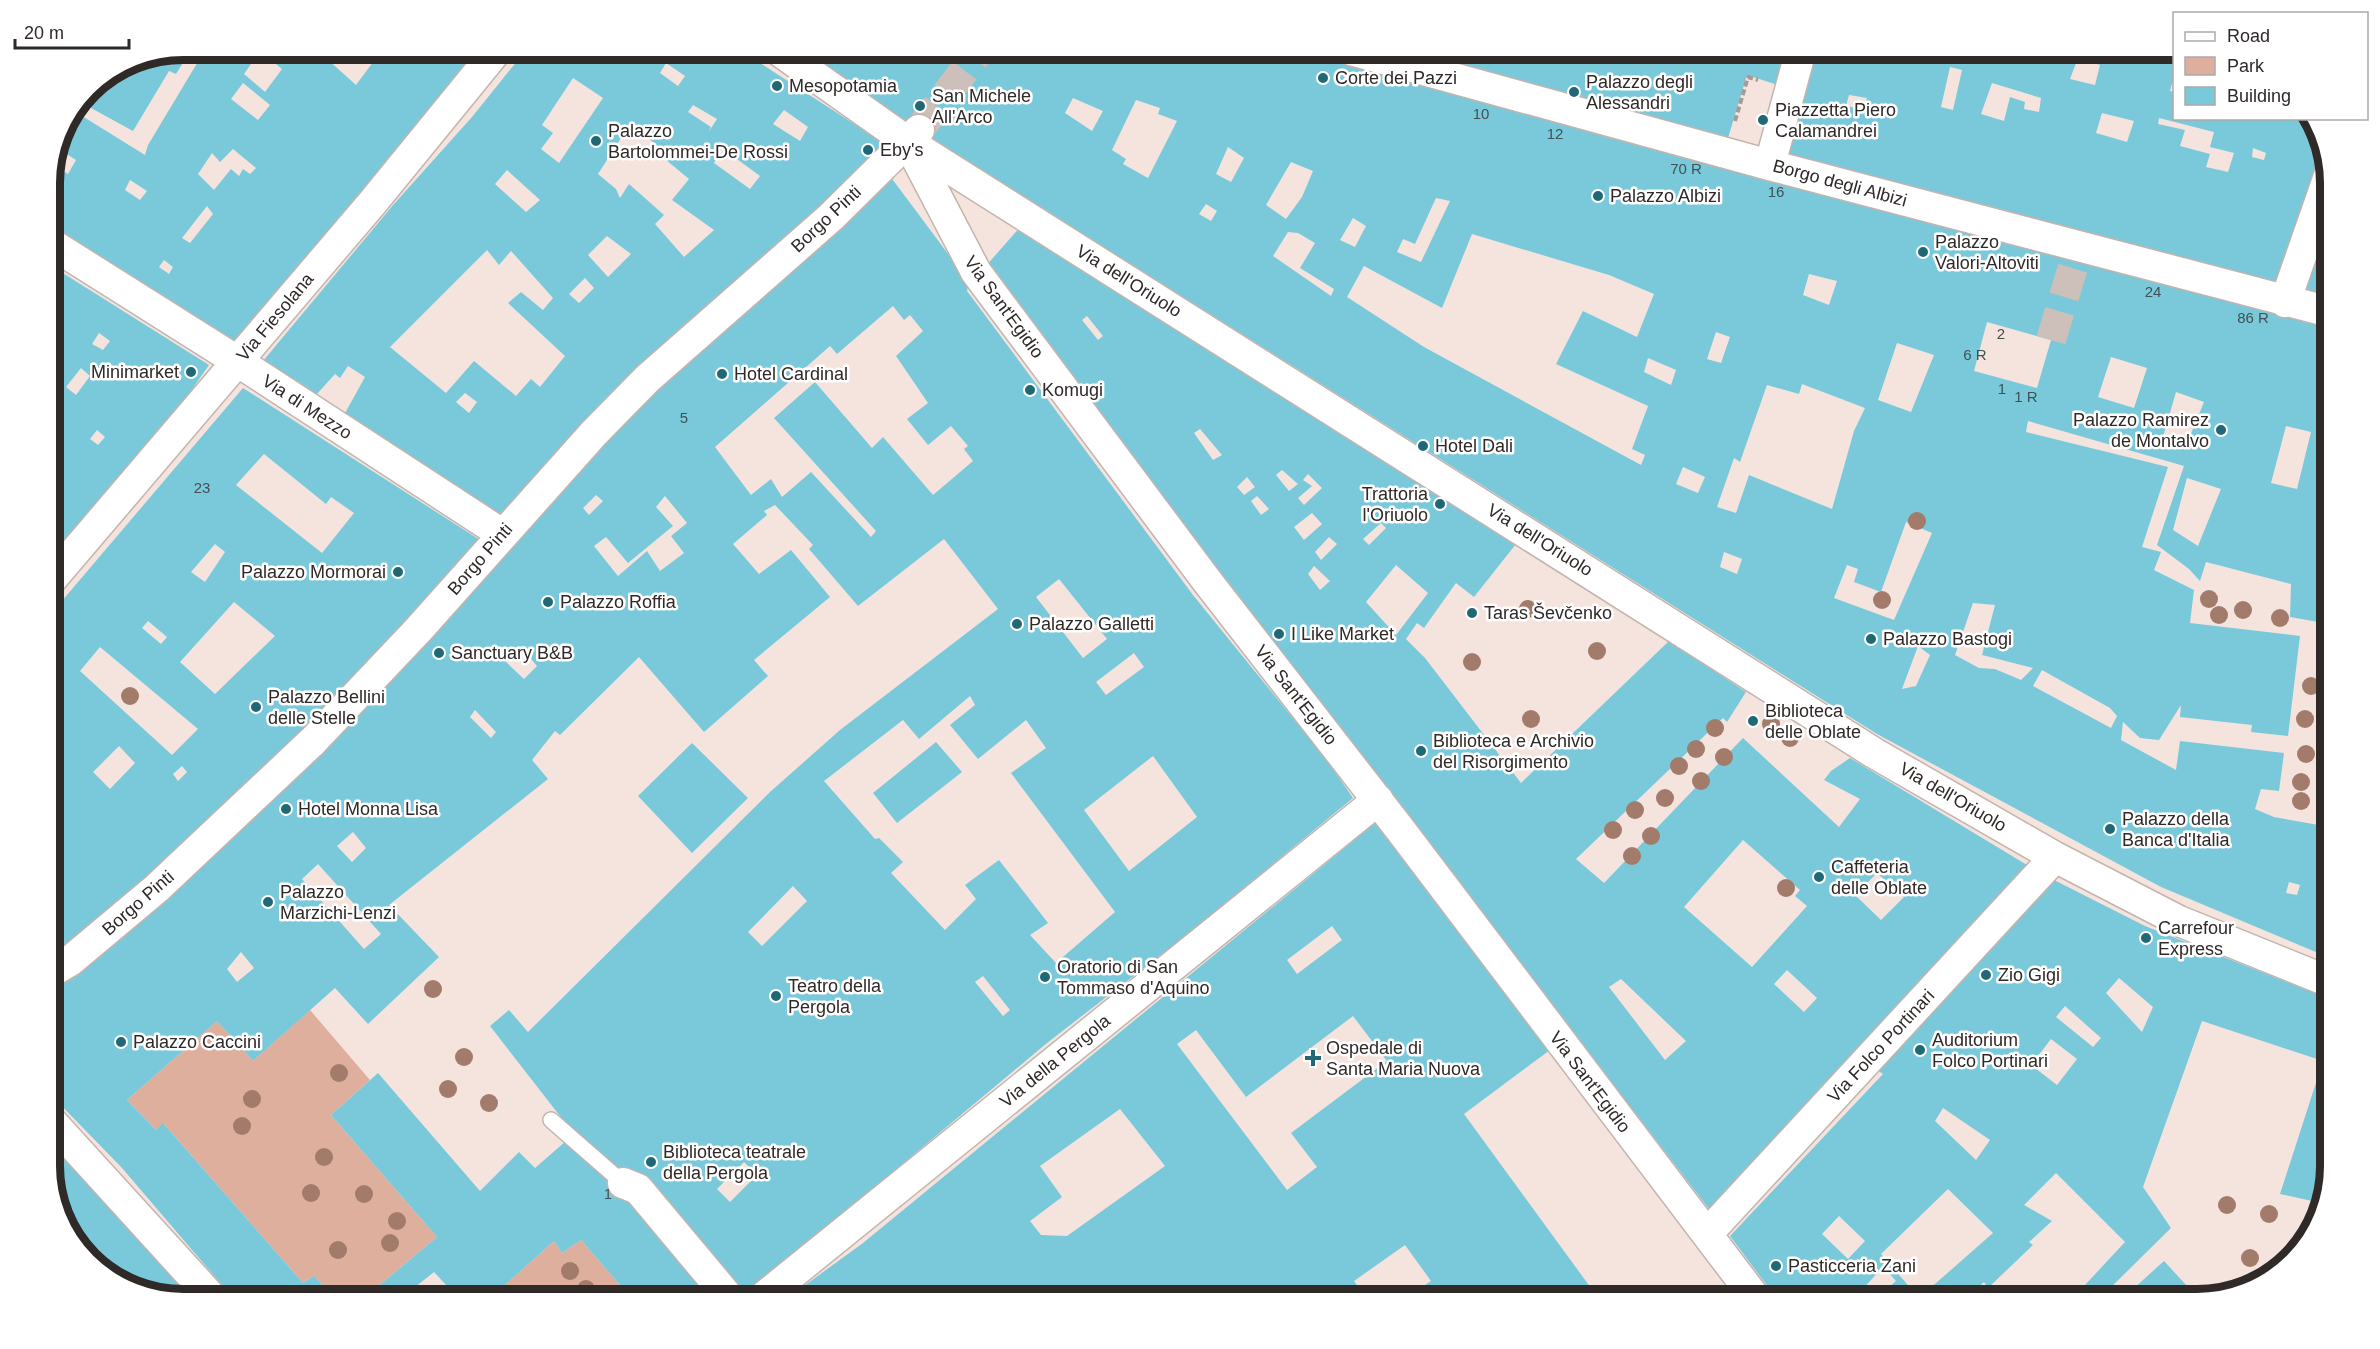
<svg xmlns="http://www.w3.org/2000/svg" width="2380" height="1349" viewBox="0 0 2380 1349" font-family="Helvetica,sans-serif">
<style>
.green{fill:#deaf9d}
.building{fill:#79c9db;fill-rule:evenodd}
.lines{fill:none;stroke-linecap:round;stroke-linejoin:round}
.street-tunnel{stroke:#cdbfb9;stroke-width:30;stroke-dasharray:30 15;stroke-linecap:butt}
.lane-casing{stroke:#c4b4ae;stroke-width:18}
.street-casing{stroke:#c4b4ae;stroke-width:33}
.path{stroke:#a69a95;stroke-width:4;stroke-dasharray:6 3;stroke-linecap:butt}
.lane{stroke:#fff;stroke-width:15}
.street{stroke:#fff;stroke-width:30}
.tree{fill:#a27b6b}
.poi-dot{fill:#216877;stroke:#fff;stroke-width:2}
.labels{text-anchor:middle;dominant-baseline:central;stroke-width:5;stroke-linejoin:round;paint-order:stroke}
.number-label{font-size:15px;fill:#425154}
.poi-label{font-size:18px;fill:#2f2927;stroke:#fff;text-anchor:start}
.street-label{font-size:18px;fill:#2f2927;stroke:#fff}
.rim{fill:none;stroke:#2f2927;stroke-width:8}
</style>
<rect width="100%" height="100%" fill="#f5e4de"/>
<path class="green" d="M310,1010L370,1080L331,1115L437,1237L363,1299H336L314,1276L303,1283L164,1124L156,1130L127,1100L217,1021L253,1061Z
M581,1240L620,1285L606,1299H502L496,1293L554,1241L562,1253Z"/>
<path class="building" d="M183,50H191L176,74L169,71L133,131L80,102L89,88L132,60Z
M205,50H317L356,85L382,50H482L233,343L50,226V175L60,132L74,111L145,155L148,145ZM260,51L282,69L265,92L244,74ZM243,83L270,105L258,120L231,99ZM233,149L256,168L250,174L243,169L239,176L231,169L214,190L198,174L212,153L220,162ZM65,153L76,160L68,174L57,167ZM130,180L147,191L140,200L125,190ZM207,206L213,214L190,243L182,238ZM164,260L173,267L169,274L159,267Z
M526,50H740L885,144L506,520L344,415L365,377L348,366L340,378L335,374L316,395L263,361L394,204L472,117ZM666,63L685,76L678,86L660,73ZM573,78L603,98L559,163L541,149L553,133L542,125ZM693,105L717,119L708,133L711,127L688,112ZM784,110L808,127L800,141L773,124ZM630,124L658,146L654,150L689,179L672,200L714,230L684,257L655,224L664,215L629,184L620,198L616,189L598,174ZM722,148L760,176L750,189L714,163ZM507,170L540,200L526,212L495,184ZM607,236L631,254L608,277L588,255ZM487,250L499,265L511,251L553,298L543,310L521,292L508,303L565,356L540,387L531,379L516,396L474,361L446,393L390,347ZM585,278L594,288L579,303L569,294ZM465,393L477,402L469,413L456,402Z
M808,50H1312L1372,62L2330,320V469L2316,529L2330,533V624L2290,617L2291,584L2206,562L2200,581L2189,569L2157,545L2184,466L2028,421L2026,432L2168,467L2142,547L2161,552L2154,570L2194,590L2190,623L2300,636L2288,736L2251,732L2252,725L2180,717L2181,705L2159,740L2140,738L2123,722L2121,740L2176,770L2180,741L2284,753L2279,791L2261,789L2255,809L2274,817L2330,827V958L2161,887L1877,734L929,137L828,68ZM1073,98L1103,111L1092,131L1065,113ZM1136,100L1160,108L1158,114L1177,121L1148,178L1123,164L1126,159L1112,150ZM1228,147L1244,158L1231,182L1216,174ZM1291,162L1313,171L1302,197L1286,219L1266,205ZM1436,198L1450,201L1421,262L1397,252L1403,239L1415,244ZM1206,204L1217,211L1211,221L1199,214ZM1353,218L1366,226L1355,247L1340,240ZM1288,232L1298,233L1315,243L1300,268L1334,289L1331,296L1273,256ZM1472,234L1609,275L1654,294L1637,337L1583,311L1556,364L1648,406L1632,449L1645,455L1641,465L1424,347L1347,297L1364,266L1442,308ZM1809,274L1837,281L1829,305L1803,295ZM1987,322L2051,340L2037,388L1974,371ZM1716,332L1730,337L1721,363L1707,359ZM1897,343L1934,355L1911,412L1878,400ZM2111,357L2147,368L2134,408L2098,397ZM1648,358L1676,370L1671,385L1644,372ZM1802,384L1865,408L1854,431L1832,509L1749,475L1736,513L1717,507L1734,458L1740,462L1767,385L1799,394ZM2176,392L2204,402L2186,446L2163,437ZM2286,426L2311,432L2297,489L2271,483ZM1683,467L1705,477L1698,493L1676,484ZM2187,478L2221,489L2198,546L2173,530ZM1906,522L1932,533L1894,620L1834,598L1847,565L1858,569L1854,582L1881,592ZM1724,552L1742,559L1737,574L1720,567ZM1973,603L1995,605L1982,655L2033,668L2021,680L1995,669L1979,668L1955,655ZM1918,646L1930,655L1916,686L1902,689ZM2042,670L2110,708L2117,716L2111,728L2033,686ZM2289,882L2300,885L2297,895L2286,893Z
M1371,50H1627L1626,52L1635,54L1636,50H1691L1689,56L1708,61L1709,53L1719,56L1720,50H1789L1781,86L1747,75L1725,148Z
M1810,50H2174V77L2170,91L2174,92V118H2313L2323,151L2278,292L1780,161ZM2078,58L2100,65L2095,85L2070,79ZM1950,67L1962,70L1953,110L1941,107ZM1992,83L2041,98L2039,112L2024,109L2025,102L2010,97L2004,121L1981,114ZM1849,95L1867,98L1863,109L1846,106ZM2102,113L2134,121L2127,142L2096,133ZM2159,118L2214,132L2210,147L2234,153L2228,172L2206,167L2210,154L2180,146L2185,130L2158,124ZM2253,148L2266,153L2264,160L2252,157Z
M887,172L969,282L967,291L1193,595L1326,759L1353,798L1189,933L1047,1043L741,1299L634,1174L617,1192L624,1201L635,1192L721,1299H606L620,1285L581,1240L562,1253L554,1241L496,1293L502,1299H459L434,1272L400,1299H363L437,1237L331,1115L378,1073L480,1191L519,1152L535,1168L574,1134L490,1026L509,1010L528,1032L770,792L840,730L998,609L944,539L858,606L809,549L813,545L775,505L764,511L767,515L733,544L759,574L791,550L830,597L754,660L768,676L704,732L639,657L560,735L555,731L532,760L548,779L389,905L439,957L368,1024L335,988L253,1061L217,1021L127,1100L156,1130L163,1123L303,1283L314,1276L336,1299H234L122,1168L50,1094V990L69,976L317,753L407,664L558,478ZM893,306L904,320L910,315L923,331L896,356L928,403L907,419L928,445L951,426L968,446L964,449L973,461L933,495L883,437L872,448L815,382L774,418L876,531L871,537L811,472L782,497L771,479L751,495L715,447L830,346L837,354ZM596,495L603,501L589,515L583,508ZM665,496L687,523L671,536L684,553L660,571L647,551L618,576L594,546L606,537L628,563L673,526L656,507ZM1059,579L1107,639L1083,658L1036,597ZM521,647L537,666L524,679L506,662ZM1134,653L1144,667L1106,695L1096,682ZM970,696L975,705L950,725L978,759L1026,720L1046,748L1011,773L1115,912L1056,963L1030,935L1048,923L999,860L965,885L976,899L945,930L891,873L903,862L879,838L875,839L824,781L903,720L919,739ZM475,710L496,732L491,738L470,717ZM1153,756L1197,817L1129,871L1084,810ZM353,832L366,848L352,862L337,846ZM318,864L381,934L364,949L302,879ZM793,886L807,901L762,946L748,932ZM241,952L254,968L237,982L227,969ZM983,976L1010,1010L1003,1016L975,982ZM744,1162L757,1175L730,1202L717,1189Z
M2330,214V304L2303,298Z
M1021,226L1516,544L1474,597L1456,583L1424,628L1417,623L1406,639L1425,658L1521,783L1669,641L1746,692L1727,722L1723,718L1576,859L1604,883L1743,738L1839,827L1860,799L1824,780L1831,771L1850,758L2027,865L1709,1209L985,267ZM1087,316L1103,336L1098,340L1082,320ZM1200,429L1222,455L1213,460L1194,433ZM1282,470L1298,484L1289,491L1276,475ZM1308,474L1322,488L1304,505L1298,498L1312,486L1303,480ZM1247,477L1255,487L1244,495L1237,487ZM1257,496L1269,509L1261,515L1251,501ZM1312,513L1322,524L1304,540L1294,527ZM1381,523L1386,528L1369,545L1363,539ZM1329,537L1337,544L1321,560L1315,552ZM1396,565L1428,593L1396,635L1366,602ZM1314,566L1330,581L1320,590L1308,574ZM1743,840L1800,890L1795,896L1807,906L1752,967L1684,907ZM1877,873L1904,897L1881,920L1855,895ZM1787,970L1817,998L1804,1012L1774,984ZM1621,979L1686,1041L1665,1060L1609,987Z
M50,265L209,365L188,395L50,558ZM99,333L110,341L103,350L92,344ZM81,368L90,376L76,395L66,387ZM97,430L105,437L98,445L90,439Z
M243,388L480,540L363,676L157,877L50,960V615ZM264,454L326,504L331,497L354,513L322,553L236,485ZM215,544L225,552L205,582L191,572ZM234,602L275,636L215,694L180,662ZM148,621L167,637L161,644L142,628ZM100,647L198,729L172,755L80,671ZM119,746L135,763L110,789L93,772ZM182,766L187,772L178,781L173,774Z
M936,742L962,772L897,823L873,793Z
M692,743L748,798L692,853L638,796Z
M1375,823L1550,1050L1464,1114L1599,1299H1404L1431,1281L1405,1245L1354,1281L1367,1299H786L863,1243ZM1332,926L1342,940L1297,974L1287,960ZM1353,1016L1387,1061L1291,1133L1317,1167L1287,1190L1177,1044L1196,1030L1246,1097ZM1120,1109L1165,1166L1067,1236L1041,1235L1030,1221L1062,1197L1040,1166Z
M2054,880L2145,926L2330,999V1166L2321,1203L2280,1194L2323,1061L2202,1021L2143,1187L2171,1228L2099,1299H2072L2125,1242L2056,1173L2024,1205L2052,1221L2029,1242L2033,1245L1988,1288L1984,1282L1973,1292L1981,1299H1876L1896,1281L1883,1267L1859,1293L1865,1299H1777L1730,1236L1883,1074L1877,1070L1991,950ZM2119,978L2153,1007L2142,1032L2106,993ZM2065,1006L2101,1038L2093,1047L2056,1017ZM2051,1039L2077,1059L2057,1085L2031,1065ZM1943,1108L1990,1140L1976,1160L1935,1121ZM1948,1189L1993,1233L1919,1298L1881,1254ZM1839,1216L1865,1241L1848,1259L1822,1234Z
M50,1135L80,1170L192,1299L183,1300L117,1282L68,1233L50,1174Z
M2164,1261L2199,1299H2122Z
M2270,1276L2264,1281L2229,1291L2226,1287Z"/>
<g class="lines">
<path class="street-tunnel" d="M919,130L980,50
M2051,340L2079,247"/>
<g class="lane-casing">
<path id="lane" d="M551,1120L623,1183"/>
</g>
<g class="street-casing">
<path id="street" d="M778,50L908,142L1874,753L2055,857L2179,921L2330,982
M1351,50L1773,166L2330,312
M908,142L976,272L1207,581L1399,828L1756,1299
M1770,164L1801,50
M50,243L237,361L502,534
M2285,302L2330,173
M50,581L373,202L497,50
M50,973L70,961L157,888L313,741L419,629L594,433L647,379L831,217L919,130
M50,1120L213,1299
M623,1183L638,1189L730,1299
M1707,1234L2055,857
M761,1299L1378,800"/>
</g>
<path class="path" d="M1735,121L1748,77L1758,80"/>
<use href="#lane" class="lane"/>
<use href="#street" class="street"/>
</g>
<g class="tree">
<circle cx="1917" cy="521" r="9"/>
<circle cx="2209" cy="599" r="9"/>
<circle cx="1882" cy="600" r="9"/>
<circle cx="1528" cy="609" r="9"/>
<circle cx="2243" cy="610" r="9"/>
<circle cx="2219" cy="615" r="9"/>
<circle cx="2280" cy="618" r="9"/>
<circle cx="1597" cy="651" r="9"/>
<circle cx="1472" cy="662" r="9"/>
<circle cx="2311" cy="686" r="9"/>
<circle cx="130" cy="696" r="9"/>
<circle cx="1531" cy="719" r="9"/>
<circle cx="2305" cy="719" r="9"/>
<circle cx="1771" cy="724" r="9"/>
<circle cx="1715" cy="728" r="9"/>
<circle cx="1790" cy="738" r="9"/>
<circle cx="1696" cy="749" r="9"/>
<circle cx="2306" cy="754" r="9"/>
<circle cx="1724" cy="757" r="9"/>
<circle cx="1679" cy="766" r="9"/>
<circle cx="1701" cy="781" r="9"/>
<circle cx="2301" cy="782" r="9"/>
<circle cx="1665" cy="798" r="9"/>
<circle cx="2301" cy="801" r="9"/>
<circle cx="1635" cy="810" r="9"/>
<circle cx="1613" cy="830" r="9"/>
<circle cx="1651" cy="836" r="9"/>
<circle cx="1632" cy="856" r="9"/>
<circle cx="1786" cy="888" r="9"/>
<circle cx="433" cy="989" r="9"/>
<circle cx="464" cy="1057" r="9"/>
<circle cx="339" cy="1073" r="9"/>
<circle cx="448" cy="1089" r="9"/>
<circle cx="252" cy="1099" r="9"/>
<circle cx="489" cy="1103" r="9"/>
<circle cx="242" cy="1126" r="9"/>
<circle cx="324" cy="1157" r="9"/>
<circle cx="311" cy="1193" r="9"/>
<circle cx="364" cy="1194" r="9"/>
<circle cx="2227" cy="1205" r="9"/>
<circle cx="2269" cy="1214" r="9"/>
<circle cx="397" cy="1221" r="9"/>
<circle cx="390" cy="1243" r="9"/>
<circle cx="338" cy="1250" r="9"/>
<circle cx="2250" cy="1258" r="9"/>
<circle cx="570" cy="1271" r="9"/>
<circle cx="586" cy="1289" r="9"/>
</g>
<g class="poi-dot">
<circle cx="1323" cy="78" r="6"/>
<circle cx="777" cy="86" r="6"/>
<circle cx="1574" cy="92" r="6"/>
<circle cx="920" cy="106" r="6"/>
<circle cx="1763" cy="120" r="6"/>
<circle cx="596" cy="141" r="6"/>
<circle cx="868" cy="150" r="6"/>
<circle cx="1598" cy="196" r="6"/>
<circle cx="1923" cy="252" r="6"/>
<circle cx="191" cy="372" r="6"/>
<circle cx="722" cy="374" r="6"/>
<circle cx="1030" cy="390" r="6"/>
<circle cx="2221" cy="430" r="6"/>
<circle cx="1423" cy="446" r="6"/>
<circle cx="1440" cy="504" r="6"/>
<circle cx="398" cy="572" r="6"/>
<circle cx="548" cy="602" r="6"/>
<circle cx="1472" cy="613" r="6"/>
<circle cx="1017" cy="624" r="6"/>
<circle cx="1279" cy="634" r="6"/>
<circle cx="1871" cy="639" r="6"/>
<circle cx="439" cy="653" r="6"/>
<circle cx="256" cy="707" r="6"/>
<circle cx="1753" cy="721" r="6"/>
<circle cx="1421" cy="751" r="6"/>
<circle cx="286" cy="809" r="6"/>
<circle cx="2110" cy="829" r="6"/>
<circle cx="1819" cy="877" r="6"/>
<circle cx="268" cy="902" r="6"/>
<circle cx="2146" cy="938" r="6"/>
<circle cx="1986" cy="975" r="6"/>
<circle cx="1045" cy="977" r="6"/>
<circle cx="776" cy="996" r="6"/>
<circle cx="121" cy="1042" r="6"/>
<circle cx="1920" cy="1050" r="6"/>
<path d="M1310 1049h6v6h6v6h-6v6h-6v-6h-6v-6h6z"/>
<circle cx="651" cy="1162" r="6"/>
<circle cx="1776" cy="1266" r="6"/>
</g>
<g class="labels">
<g class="number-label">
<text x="1481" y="113">10</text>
<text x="1555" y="133">12</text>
<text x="1686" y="168">70 R</text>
<text x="1776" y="191">16</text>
<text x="2153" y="291">24</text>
<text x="2253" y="317">86 R</text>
<text x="2001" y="333">2</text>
<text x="1975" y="354">6 R</text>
<text x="2002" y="388">1</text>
<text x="2026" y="396">1 R</text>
<text x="684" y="417">5</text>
<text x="202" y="487">23</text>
<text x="608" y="1193">1</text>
</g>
<g class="poi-label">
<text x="1335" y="78">Corte dei Pazzi</text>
<text x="1586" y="82">Palazzo degli<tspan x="1586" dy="21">Alessandri</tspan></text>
<text x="789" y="86">Mesopotamia</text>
<text x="932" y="96">San Michele<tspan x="932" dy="21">All'Arco</tspan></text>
<text x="1775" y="110">Piazzetta Piero<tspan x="1775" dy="21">Calamandrei</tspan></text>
<text x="608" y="131">Palazzo<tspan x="608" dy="21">Bartolommei-De Rossi</tspan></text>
<text x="880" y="150">Eby's</text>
<text x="1610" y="196">Palazzo Albizi</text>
<text x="1935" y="242">Palazzo<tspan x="1935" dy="21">Valori-Altoviti</tspan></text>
<text x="179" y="372" text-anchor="end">Minimarket</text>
<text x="734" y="374">Hotel Cardinal</text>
<text x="1042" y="390">Komugi</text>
<text x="2209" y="420" text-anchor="end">Palazzo Ramirez<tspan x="2209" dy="21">de Montalvo</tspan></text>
<text x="1435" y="446">Hotel Dali</text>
<text x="1428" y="494" text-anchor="end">Trattoria<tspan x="1428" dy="21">l'Oriuolo</tspan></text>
<text x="386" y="572" text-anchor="end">Palazzo Mormorai</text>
<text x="560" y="602">Palazzo Roffia</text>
<text x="1484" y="613">Taras Ševčenko</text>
<text x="1029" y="624">Palazzo Galletti</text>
<text x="1291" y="634">I Like Market</text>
<text x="1883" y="639">Palazzo Bastogi</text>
<text x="451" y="653">Sanctuary B&amp;B</text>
<text x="268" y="697">Palazzo Bellini<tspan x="268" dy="21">delle Stelle</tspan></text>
<text x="1765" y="711">Biblioteca<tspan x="1765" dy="21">delle Oblate</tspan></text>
<text x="1433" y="741">Biblioteca e Archivio<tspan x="1433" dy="21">del Risorgimento</tspan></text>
<text x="298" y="809">Hotel Monna Lisa</text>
<text x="2122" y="819">Palazzo della<tspan x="2122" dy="21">Banca d'Italia</tspan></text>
<text x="1831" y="867">Caffeteria<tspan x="1831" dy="21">delle Oblate</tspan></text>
<text x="280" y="892">Palazzo<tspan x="280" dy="21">Marzichi-Lenzi</tspan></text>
<text x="2158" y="928">Carrefour<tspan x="2158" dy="21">Express</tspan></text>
<text x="1057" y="967">Oratorio di San<tspan x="1057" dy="21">Tommaso d'Aquino</tspan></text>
<text x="1998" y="975">Zio Gigi</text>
<text x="788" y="986">Teatro della<tspan x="788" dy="21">Pergola</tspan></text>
<text x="1932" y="1040">Auditorium<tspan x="1932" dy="21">Folco Portinari</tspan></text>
<text x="133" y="1042">Palazzo Caccini</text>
<text x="1326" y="1048">Ospedale di<tspan x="1326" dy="21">Santa Maria Nuova</tspan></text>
<text x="663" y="1152">Biblioteca teatrale<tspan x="663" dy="21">della Pergola</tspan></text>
<text x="1788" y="1266">Pasticceria Zani</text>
</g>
<g class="street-label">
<text transform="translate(1840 183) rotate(15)">Borgo degli Albizi</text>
<text transform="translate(826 219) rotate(-43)">Borgo Pinti</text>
<text transform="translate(1129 281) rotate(32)">Via dell'Oriuolo</text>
<text transform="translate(1004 307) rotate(54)">Via Sant'Egidio</text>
<text transform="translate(275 317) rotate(-50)">Via Fiesolana</text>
<text transform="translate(307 407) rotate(33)">Via di Mezzo</text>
<text transform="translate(1540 540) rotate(32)">Via dell'Oriuolo</text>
<text transform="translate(480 559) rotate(-49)">Borgo Pinti</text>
<text transform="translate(1296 695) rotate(52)">Via Sant'Egidio</text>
<text transform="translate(1953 797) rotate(30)">Via dell'Oriuolo</text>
<text transform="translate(138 903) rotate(-41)">Borgo Pinti</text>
<text transform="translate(1881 1046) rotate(-47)">Via Folco Portinari</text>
<text transform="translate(1055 1061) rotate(-39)">Via della Pergola</text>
<text transform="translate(1590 1082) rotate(53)">Via Sant'Egidio</text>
</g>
</g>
<path d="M0 0H2380V1349H0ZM183 60H2197A123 123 0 0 1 2320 183V1166A123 123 0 0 1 2197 1289H183A123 123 0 0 1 60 1166V183A123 123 0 0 1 183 60Z" fill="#fff" fill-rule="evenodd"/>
<path class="rim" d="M183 60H2197A123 123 0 0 1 2320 183V1166A123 123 0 0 1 2197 1289H183A123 123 0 0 1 60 1166V183A123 123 0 0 1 183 60Z"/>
<rect x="2173" y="12" width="195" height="108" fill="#ffffff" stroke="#aca9a9" stroke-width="1.5"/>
<rect x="2185" y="32" width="30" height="9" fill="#ffffff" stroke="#aca9a9" stroke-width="1.5"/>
<text x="2227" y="42" font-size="18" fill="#2f2927">Road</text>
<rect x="2185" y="57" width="30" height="18" fill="#deaf9d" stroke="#aca9a9" stroke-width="1.5"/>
<text x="2227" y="72" font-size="18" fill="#2f2927">Park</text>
<rect x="2185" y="87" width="30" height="18" fill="#79c9db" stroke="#aca9a9" stroke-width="1.5"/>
<text x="2227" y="102" font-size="18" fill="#2f2927">Building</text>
<path d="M15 39v9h114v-9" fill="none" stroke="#2f2927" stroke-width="3"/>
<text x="24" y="39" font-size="18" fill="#2f2927" stroke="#ffffff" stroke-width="4.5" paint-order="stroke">20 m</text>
</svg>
